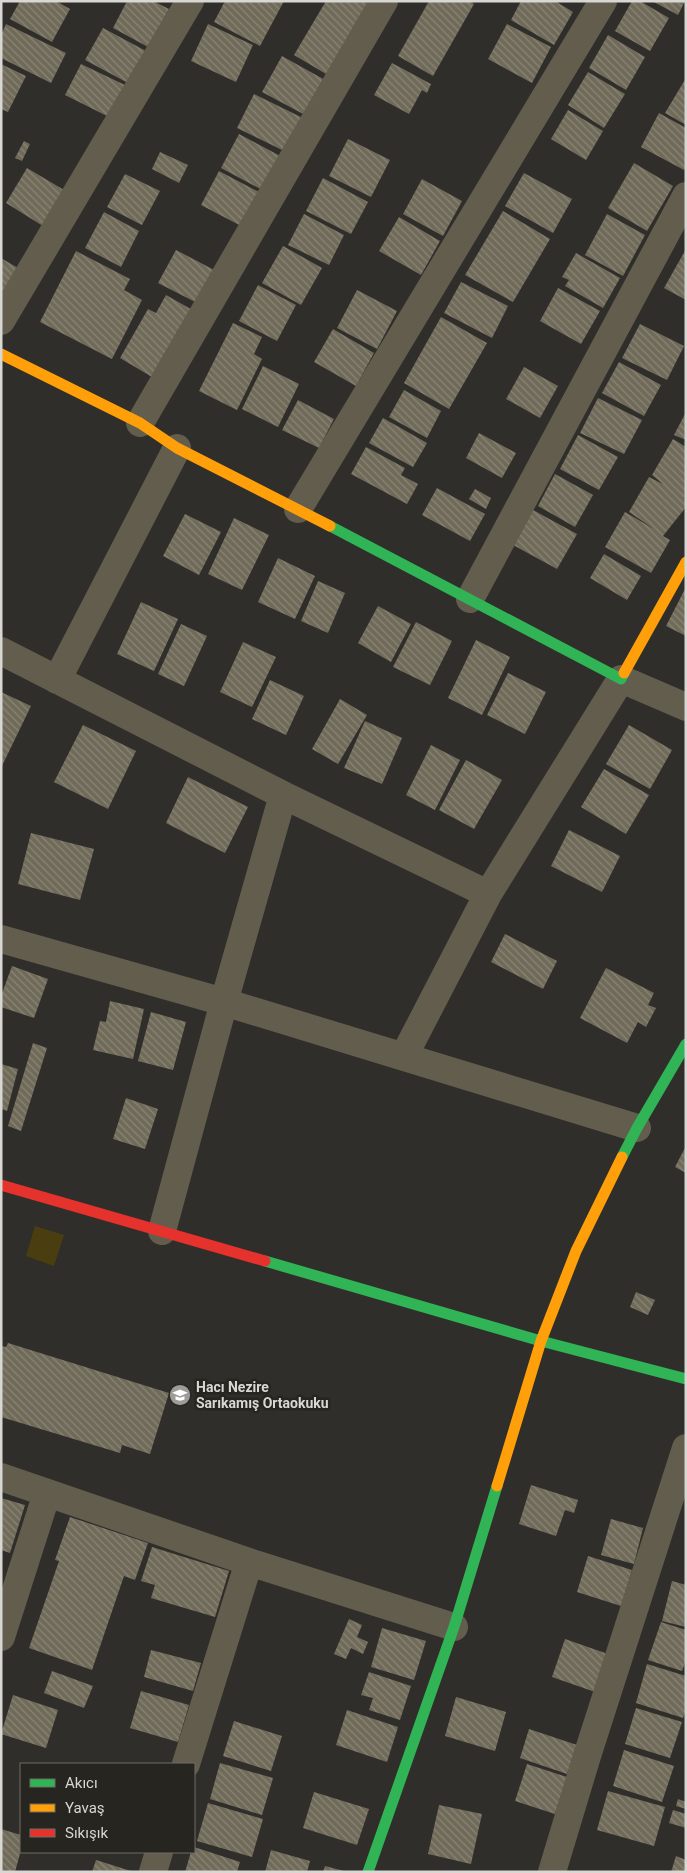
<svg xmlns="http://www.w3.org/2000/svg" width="687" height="1873" viewBox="0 0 687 1873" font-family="Roboto,sans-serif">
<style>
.green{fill:#4a3e11}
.building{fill:url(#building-back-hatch)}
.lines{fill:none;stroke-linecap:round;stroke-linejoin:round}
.street{stroke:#625d4c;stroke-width:28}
.fast{stroke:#30b455;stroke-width:11}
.slow{stroke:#ff9f0a;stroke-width:11}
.jam{stroke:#e5322d;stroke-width:11}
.labels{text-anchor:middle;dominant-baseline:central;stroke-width:5;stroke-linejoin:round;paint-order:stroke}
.poi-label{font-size:14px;font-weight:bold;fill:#d8d7d3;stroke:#27251f;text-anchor:start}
</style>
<defs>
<pattern id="building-back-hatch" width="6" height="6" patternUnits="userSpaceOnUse" patternTransform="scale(1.25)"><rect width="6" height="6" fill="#706a59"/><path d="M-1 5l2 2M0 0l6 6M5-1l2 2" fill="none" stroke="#8a8578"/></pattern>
</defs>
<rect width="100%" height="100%" fill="#2f2e2a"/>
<path class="green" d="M35,1226L64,1235L54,1266L26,1256Z"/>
<path class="building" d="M20,1H56L70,9L52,42L10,19Z
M127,1H153L169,9L148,47L113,28Z
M225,1H284L260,46L214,22Z
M326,1H371L326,74L294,55Z
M429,1H470L474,4L433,76L398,56Z
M521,1H555L573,12L554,45L511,20Z
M632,1H640L669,18L650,51L615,31Z
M652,1H685L678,15Z
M6,24L66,53L51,83L1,58V35Z
M208,24L253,45L236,82L191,61Z
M507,24L551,47L532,83L488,59Z
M103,28L146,51L128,83L85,60Z
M608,35L645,57L626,90L589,68Z
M282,56L325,80L305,115L262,92Z
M392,63L431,84L427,93L422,90L409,114L374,95Z
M1,64L26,76L8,112L1,109Z
M81,64L127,86L111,118L65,95Z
M588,72L625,94L604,128L568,105Z
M686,78V125L665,113Z
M254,94L303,118L286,152L237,128Z
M568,110L603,131L586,160L551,139Z
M659,113L686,128V167L684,170L641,147Z
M239,134L284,158L266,192L221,168Z
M348,139L390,160L371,197L329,176Z
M24,141L30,144L22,161L15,158Z
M160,152L188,165L179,183L152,169Z
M634,163L673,186L647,231L608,208Z
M27,168L64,190L43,226L6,203Z
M219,171L261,193L243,227L201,205Z
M524,173L572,199L553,233L505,206Z
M125,174L160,191L142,225L107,207Z
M323,178L368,202L351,234L306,211Z
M422,179L462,201L443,236L403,214Z
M503,211L550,239L513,302L465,275Z
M104,212L139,231L121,267L85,248Z
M304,214L344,235L329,265L288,245Z
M607,214L645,235L623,276L585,255Z
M399,217L440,241L421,275L379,251Z
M283,246L322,268L301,305L262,283Z
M686,249V300L664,288Z
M176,250L220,273L203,306L158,283Z
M76,251L130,279L124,290L142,300L112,359L40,322Z
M576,253L620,278L603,308L565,286L569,280L562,277Z
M1,258L23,271L1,306Z
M461,282L508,306L492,338L444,313Z
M258,285L296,305L277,341L239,321Z
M558,288L600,311L581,344L540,321Z
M357,290L397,311L377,349L337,328Z
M166,295L196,312L157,380L120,358L148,309L156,313Z
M441,317L487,343L449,409L404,383Z
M233,323L262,337L254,354L262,359L237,410L199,391Z
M640,324L684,346L667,380L622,358Z
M333,329L374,353L356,386L314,362Z
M619,362L661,385L644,416L602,393Z
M263,366L299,384L278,427L242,409Z
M524,367L558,386L540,418L506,399Z
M404,390L441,411L427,438L389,417Z
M598,398L642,420L624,454L580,433Z
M298,400L334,419L319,448L282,430Z
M686,412V440L674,435Z
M383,418L427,443L413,467L369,443Z
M479,433L516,453L502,478L466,458Z
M578,435L618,457L599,490L560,469Z
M673,439L686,447V498L683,497L686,499V507L663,536L670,540L651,573L605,547L625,512L654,529L629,512L649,477L663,484L652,475Z
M366,447L405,468L401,475L418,484L407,504L351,474Z
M555,474L593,495L575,527L538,506Z
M437,488L485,514L470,541L422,515Z
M475,489L491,498L486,509L469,499Z
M533,510L577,534L557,569L513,545Z
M185,514L221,532L199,575L163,556Z
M234,518L269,535L242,590L208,574Z
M604,554L641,576L627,600L590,578Z
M278,558L315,576L295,619L258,602Z
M318,581L345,593L328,633L301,621Z
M686,587V636L666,626Z
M141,602L178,619L154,671L117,654Z
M378,606L411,624L391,662L358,643Z
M416,622L452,641L430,685L393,667Z
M181,624L207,636L184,686L158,674Z
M476,640L510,657L482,715L448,698Z
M243,642L276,657L252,707L220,692Z
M508,673L546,692L525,734L487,715Z
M270,680L304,696L286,735L252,719Z
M1,692L31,706L1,768Z
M340,699L367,715L338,764L312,749Z
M365,721L402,738L382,784L344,768Z
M83,725L136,751L108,809L54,782Z
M629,725L672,750L650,789L606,764Z
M431,745L460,760L435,810L406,795Z
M466,760L502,780L474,829L439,810Z
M604,769L649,795L626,834L581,807Z
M188,777L248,807L225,853L166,823Z
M569,830L620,856L602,892L551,866Z
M31,833L94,849L80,900L18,884Z
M505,934L557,961L543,989L491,962Z
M12,966L48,979L34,1018L1,1007V996Z
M606,968L654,993L648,1005L656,1008L646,1027L638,1022L627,1043L580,1018Z
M110,1001L144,1009L133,1059L93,1050L100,1021L106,1022Z
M151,1012L186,1022L173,1070L138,1061Z
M33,1043L47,1048L21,1131L8,1126Z
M1,1064L18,1069L7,1111L1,1109Z
M126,1098L158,1109L145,1149L113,1139Z
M686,1146V1173L675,1167Z
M636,1292L655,1300L648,1315L630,1307Z
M8,1343L169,1393L150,1454L122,1445L120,1453L1,1417V1346L6,1347Z
M531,1485L578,1500L574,1513L565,1510L556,1536L519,1524Z
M1,1498L25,1505L10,1553L1,1550Z
M70,1517L148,1543L135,1580L124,1576L92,1670L29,1648L59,1561L55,1560Z
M611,1519L643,1528L634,1564L601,1555Z
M152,1547L229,1571L215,1617L151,1598L155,1585L141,1581Z
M588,1556L632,1570L621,1606L577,1592Z
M672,1581L686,1585V1627L662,1621Z
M349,1619L362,1625L357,1637L368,1642L363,1654L351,1648L346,1659L334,1654Z
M661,1622L686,1630V1660L682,1671L648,1660Z
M382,1628L426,1641L414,1680L371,1667Z
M565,1639L608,1654L595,1692L552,1677Z
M151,1650L201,1663L193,1691L144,1677Z
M647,1664L686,1676V1710L683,1718L636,1703Z
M52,1671L93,1686L84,1708L44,1693Z
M369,1672L411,1686L400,1720L369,1710L373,1698L361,1695Z
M141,1691L189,1705L178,1742L130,1728Z
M13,1695L58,1710L46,1748L1,1734Z
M456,1697L506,1712L495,1751L445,1736Z
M636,1708L682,1722L670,1758L625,1744Z
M347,1710L398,1727L387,1762L336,1745Z
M234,1721L282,1736L271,1771L223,1756Z
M529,1729L577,1745L567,1774L520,1758Z
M624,1750L674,1766L662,1802L613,1786Z
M220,1763L273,1778L262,1815L210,1799Z
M527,1764L567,1777L555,1814L515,1801Z
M608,1791L665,1807L654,1846L597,1830Z
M314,1792L369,1809L357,1845L303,1828Z
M678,1799L686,1802V1809L676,1806Z
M208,1803L263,1819L252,1857L197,1841Z
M439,1805L482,1814L471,1864L428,1854Z
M673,1810L686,1814V1828L669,1823Z
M1,1829L21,1835V1850L15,1872L1,1871Z
M194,1847L240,1862L237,1872H185L191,1852H194Z
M271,1850L310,1861L307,1872H265Z
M676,1856L686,1860V1872H671Z
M96,1860L131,1871V1872H92Z
M325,1866L344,1871V1872H323Z"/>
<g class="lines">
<path class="street" d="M1,321L190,1
M140,423L384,1
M298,509L603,1
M470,599L686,196
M1,651L283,795L488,894
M57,680L177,448
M1,939L224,1002L637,1128
M404,1056L488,894L621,679L686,707
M162,1231L224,1002L283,795
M1,1477L249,1562L454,1627
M1,1637L47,1493
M186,1764L249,1562
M153,1872L159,1852
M552,1872L587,1756L686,1448"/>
<path class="fast" d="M330,526L621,679L624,673
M622,1157L637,1128L686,1044
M265,1261L541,1341L686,1379
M368,1872L454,1627L497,1486"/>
<path class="slow" d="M1,354L140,423L177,448L330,526
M624,673L686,562
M497,1486L541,1341L576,1251L622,1157"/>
<path class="jam" d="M1,1185L265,1261"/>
</g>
<defs>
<g id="school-disc" transform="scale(1.125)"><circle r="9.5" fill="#9d9c98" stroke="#27251f"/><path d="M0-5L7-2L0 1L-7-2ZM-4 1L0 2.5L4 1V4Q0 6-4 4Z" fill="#fff"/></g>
</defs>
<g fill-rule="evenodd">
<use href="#school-disc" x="180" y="1395"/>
</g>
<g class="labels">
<g class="poi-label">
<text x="196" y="1387">Hacı Nezire<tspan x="196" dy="16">Sarıkamış Ortaokuku</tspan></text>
</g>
</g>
<rect width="687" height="1873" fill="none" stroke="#d8d7d3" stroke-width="5"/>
<rect x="20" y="1763" width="175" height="90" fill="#27251f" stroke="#6e6c67"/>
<rect x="30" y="1779" width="25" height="8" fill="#30b455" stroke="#6e6c67"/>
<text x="65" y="1788" font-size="15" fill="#d8d7d3">Akıcı</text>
<rect x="30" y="1804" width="25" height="8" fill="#ff9f0a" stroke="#6e6c67"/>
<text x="65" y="1813" font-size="15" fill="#d8d7d3">Yavaş</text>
<rect x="30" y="1829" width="25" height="8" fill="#e5322d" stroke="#6e6c67"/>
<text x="65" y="1838" font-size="15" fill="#d8d7d3">Sıkışık</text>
</svg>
